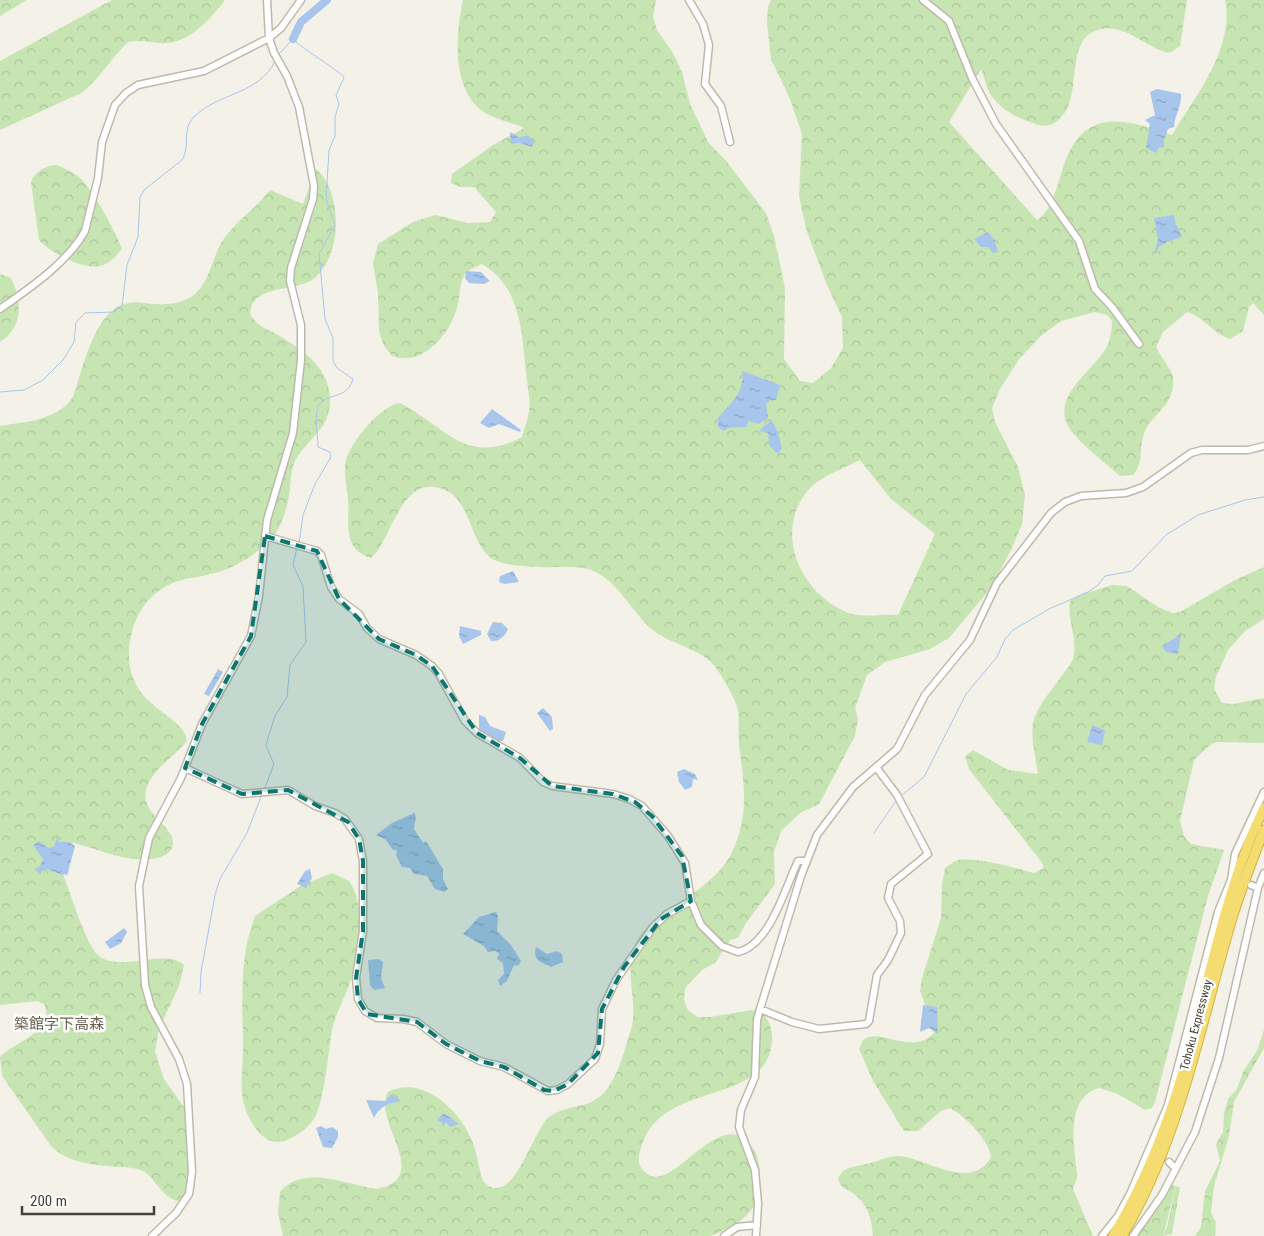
<svg xmlns="http://www.w3.org/2000/svg" width="1264" height="1236" viewBox="0 0 1264 1236" font-family="'Roboto Condensed','Noto Sans JP',sans-serif">
<style>
.grass{fill:url(#grass-tufts)}
.forest{fill:url(#forest-crowns);fill-rule:evenodd}
.water{fill:url(#water-ripples)}
.lines{fill:none;stroke-linecap:round;stroke-linejoin:round}
.stream{stroke:#a8c6ec;stroke-width:1}
.river{stroke:#a8c6ec;stroke-width:8}
.minor-casing{stroke:#bebaab;stroke-width:9}
.highway-casing{stroke:#d4b340;stroke-width:11}
.minor{stroke:#fff;stroke-width:6}
.highway{stroke:#f5dc70;stroke-width:9}
.marked{fill:#0f766e;fill-opacity:0.2;stroke:#0f766e;stroke-width:4;stroke-dasharray:10 6;stroke-linejoin:round}
.labels{text-anchor:middle;dominant-baseline:central;stroke-width:5;stroke-linejoin:round;paint-order:stroke}
.street-label{font-size:12px;fill:#464237;stroke:#fff}
.quarter-label{font-size:15px;fill:#68624f;stroke:#fff}
</style>
<defs>
<pattern id="grass-tufts" width="24" height="20" patternUnits="userSpaceOnUse" patternTransform="scale(1.25)"><rect width="24" height="20" fill="#c7e5b3"/><path d="M3 7l-1-3M5 7V3M7 7l1-3M15 17l-1-3M17 17v-4M19 17l1-3" fill="none" stroke="#acc69b"/></pattern>
<pattern id="forest-crowns" width="20" height="18" patternUnits="userSpaceOnUse" patternTransform="scale(1.25)"><rect width="20" height="18" fill="#c7e5b3"/><path d="M2 6a3 3 0 1 1 6 0M12 15a3 3 0 1 1 6 0" fill="none" stroke="#acc69b"/></pattern>
<pattern id="water-ripples" width="26" height="14" patternUnits="userSpaceOnUse" patternTransform="scale(1.25)"><rect width="26" height="14" fill="#a8c6ec"/><path d="M2 4q2-2 4 0t4 0M15 11q2-2 4 0t4 0" fill="none" stroke="#8ba2c0"/></pattern>
</defs>
<rect width="100%" height="100%" fill="#f3f1e8"/>
<path class="grass" d="M1176,1186L1180,1187L1172,1234L1163,1236L1167,1227Z"/>
<path class="forest" d="M0,0H27L0,16Z
M112,0H225C211,18 192,41 167,43C154,44 141,39 128,42C111,58 100,79 81,93L0,130V61Z
M463,0H656L653,16L657,30L673,53L682,72L690,104L708,142L727,162L766,213L774,236L785,288L784,359L800,381L813,383L831,368L843,348L842,317L827,285L807,232L799,196L802,134L790,99L771,59L767,23L768,6L771,0H1187L1180,46L1170,53C1146,49 1122,19 1095,31C1063,44 1085,101 1057,121C1049,127 1041,127 1033,123C1014,117 998,108 988,90C985,83 984,75 981,69L949,122L1037,220C1050,211 1053,198 1058,184C1062,172 1065,158 1072,147C1095,106 1138,124 1172,135C1195,97 1235,48 1225,0H1264V315L1253,303L1249,307L1243,331L1230,339C1213,334 1205,317 1187,312L1163,332L1156,347C1160,356 1172,370 1173,377C1176,405 1152,414 1145,431C1138,448 1145,461 1133,475L1120,476C1107,464 1075,440 1068,426C1051,394 1097,369 1108,344C1111,337 1112,329 1112,321L1107,315L1095,312L1061,321L1042,335L1020,358L1000,389L992,408L995,422L1018,467L1025,495L1022,524L1011,550L991,588L949,638L930,649L885,662L867,675L855,708L858,719L855,736L819,804L800,813L781,831L774,852L775,884L746,923L738,938L730,940L715,963L702,970L685,988L684,999L687,1009L697,1017H710L752,1010L763,1013C770,1022 773,1031 772,1042C767,1105 666,1081 643,1142C640,1149 638,1157 639,1164C665,1213 714,1102 750,1144C760,1156 761,1172 759,1188C757,1216 734,1226 711,1236H283L278,1213L280,1192C302,1164 346,1184 376,1189C435,1178 371,1121 388,1092C422,1074 461,1111 472,1141C478,1154 478,1168 483,1181C512,1212 532,1132 548,1118C559,1108 575,1108 589,1103C615,1093 622,1057 630,1033C640,1004 623,974 635,945C648,912 711,894 731,854C750,817 744,784 739,745C738,733 740,718 737,706C734,697 719,670 712,663C702,651 668,642 654,631C630,612 616,574 584,568C570,566 554,568 540,567C526,566 502,566 491,558C467,540 472,491 434,487C399,482 390,543 371,558C341,549 350,521 348,499C347,486 343,473 346,460C350,443 382,404 400,403C445,426 466,467 522,437C524,429 528,420 529,411C531,400 527,385 526,373C522,332 521,287 482,264C475,267 469,269 465,274C459,283 460,299 457,308C449,335 423,367 392,356L383,344L379,330L378,294L373,263L378,244L413,222L435,215L468,223L490,222L496,212L474,187H461L451,183L452,174L493,145L524,128C512,122 492,119 481,110C451,85 456,34 463,0ZM860,460L891,499L935,534L898,615C884,614 862,618 849,613C803,596 774,537 805,494C817,477 843,469 860,460Z
M56,165C65,168 73,172 80,178C93,190 116,232 122,249C116,256 110,264 100,266C83,270 51,253 39,240L31,182C36,171 45,166 56,165Z
M316,169C343,192 343,257 313,279C295,293 253,283 250,313C255,325 265,328 276,334C297,346 325,364 329,390C335,426 312,434 296,459C291,468 291,478 290,488C289,502 283,523 275,534C260,552 240,565 219,572C208,575 196,577 185,579C148,588 130,618 129,654C129,710 184,713 187,741C176,755 153,769 147,787C139,809 162,819 171,835C176,844 171,853 163,856C136,867 101,850 74,843H71L62,867L64,877C71,894 86,945 98,955C119,974 166,947 184,965L179,986L159,1029L155,1052L164,1079L188,1113L195,1187L192,1196C169,1213 159,1181 143,1171C137,1168 127,1167 120,1167C95,1165 69,1164 51,1146L7,1083L2,1075L0,1057C15,1041 57,1031 44,1004L37,1001L0,1005V426C25,422 58,420 73,397C83,370 94,308 129,303C137,301 147,304 155,304C169,305 185,303 195,294C211,279 212,257 223,240C236,221 256,208 270,190L303,204Z
M0,274L11,278C22,301 24,327 0,342Z
M1264,567V619L1245,631L1228,650L1216,677L1214,689L1222,703L1233,704L1264,698V743L1216,742L1209,746L1194,760L1180,821L1184,836L1191,844L1224,850L1208,896L1155,1102L1152,1108L1145,1110L1118,1094L1099,1088C1069,1097 1073,1133 1075,1158C1075,1164 1078,1172 1077,1178C1076,1182 1074,1185 1073,1189L1093,1236H873C872,1220 868,1204 854,1194C847,1189 840,1188 838,1179C843,1166 855,1167 866,1164C877,1162 889,1155 900,1156C927,1159 972,1192 991,1157C989,1140 965,1116 950,1108L941,1111L918,1131H904L873,1081L859,1049L863,1040C882,1026 910,1057 934,1033V1029L920,991L922,978L941,918L942,885L945,868C948,866 952,863 955,861C970,855 1017,868 1034,873L1043,868V864L969,769L965,756L973,750L1008,770L1038,774C1030,723 1026,723 1058,681C1063,674 1073,663 1074,655C1077,638 1067,619 1070,601L1077,596L1112,585L1127,586L1158,607L1173,613L1180,612L1233,581Z
M332,873L349,881C368,907 358,963 347,991C341,1004 335,1016 332,1030C328,1053 325,1095 316,1115C311,1126 298,1135 287,1140C264,1150 247,1120 243,1100C240,1085 243,1067 243,1051C243,1006 238,960 255,916L302,885Z
M1264,1029V1048L1234,1102L1229,1136L1214,1186L1211,1213L1216,1222L1215,1236H1195L1201,1227L1205,1191L1220,1161L1216,1144L1223,1132L1224,1113L1228,1099L1237,1089L1243,1072L1258,1049Z
M1171,1184L1176,1186L1163,1236H1137Z"/>
<path class="water" d="M1157,89L1181,94C1182,106 1175,114 1174,127L1168,129L1164,140V148L1159,147L1156,153L1146,148L1150,124L1145,120L1155,115L1150,92Z
M510,132L520,137L528,135L534,142L532,147L519,143L511,144Z
M1174,215L1175,222L1182,237C1169,241 1162,242 1154,254L1158,240L1154,218Z
M988,232L994,239L998,252L993,253L988,247H981L974,239Z
M466,271L481,272L490,281L484,284L469,283L465,278Z
M742,371L780,385L776,400H770L766,404L768,418L759,424L748,421L747,427L728,428L724,431L718,427V418C731,403 745,392 742,371Z
M492,409L521,430L520,432L499,424L489,428L480,423Z
M771,420C777,427 780,440 782,448L778,454L769,445L768,433L759,431Z
M513,571L519,582L504,584L499,582L500,576Z
M493,622L502,623L508,629C505,636 499,642 491,641L487,634Z
M460,626L481,631V635L463,644L459,636Z
M1181,634L1178,654L1166,652L1162,646Z
M218,669L223,672L209,696L204,694Z
M543,708L552,717L553,729L550,731L537,713Z
M479,715L485,717L490,726L506,732L503,741L490,740L479,732Z
M1092,725L1105,730L1102,745L1087,742Z
M684,769L695,774L698,780L693,779L692,787L685,790L679,782L677,772Z
M414,813L416,816L414,829L423,843L426,841L443,869V879L448,889L444,892L435,889L427,876L414,874L410,868L402,867L396,855L397,850H393L385,839L376,835L392,823Z
M57,837L59,842H69L75,846L67,876L65,874L62,875L46,869L40,871V874L34,869L40,866L43,859L33,845L39,841L49,848L54,846Z
M310,869L312,878L306,888L297,884L305,871Z
M496,912L498,916L497,931L511,945L521,961L518,966L514,965L507,981L500,986L498,980L504,974L503,963L497,959L499,954L496,951L488,952L484,946L463,934L479,917Z
M124,928L127,932L121,943L110,949L105,942Z
M536,947L547,954L557,951L562,954L563,962L551,967C541,962 532,960 536,947Z
M379,959L383,962L381,978L385,988L374,990L370,985L368,960Z
M923,1005L937,1007L938,1034L929,1028L920,1032Z
M391,1094L400,1100V1102C388,1101 377,1110 374,1118L366,1100L386,1101Z
M444,1113L459,1124L450,1127L446,1122L443,1127L442,1123L437,1120Z
M321,1126L326,1129L332,1127L338,1131V1137L332,1148L323,1147L316,1128Z"/>
<g class="lines">
<path class="stream" d="M278,55L293,39C302,49 342,72 344,78L336,95L339,104L335,117V136L329,150L326,199L335,225L319,254L325,319L333,338V361L337,368L353,379C347,401 324,392 318,407C314,417 318,436 318,447L330,452L331,457L315,484L303,515L299,544
M0,392L24,390L43,380L63,360L74,342L76,322L85,313L114,312L122,306L127,265L138,237L140,197L144,190L182,160C191,146 181,130 194,117C217,93 259,95 275,61
M264,790L274,764L266,746L268,738L275,716L287,697L290,665L306,642L303,586L293,565L297,548
M901,796L924,777L966,694L997,657L1005,639L1013,630L1049,609L1090,591L1098,585L1105,576L1132,571L1166,535L1198,515L1245,500L1264,497
M874,833L896,801
M200,993L201,972L215,895L220,879L247,833L262,794"/>
<path class="river" d="M293,39L301,22L327,0"/>
<g class="minor-casing">
<path id="minor" d="M689,0L703,24L709,45L705,84L721,106L730,142
M923,0L949,21L972,78L996,124L1079,241L1095,289L1112,307L1139,344
M0,309C30,288 67,263 85,231L98,178L102,142L115,105L126,93L138,85L204,71L269,38L281,28L301,0
M265,536L317,551L321,555L331,587L339,599L359,614L367,628L379,639L416,655L432,666L439,674L465,721L477,733L520,758L543,782L552,786L613,794L629,799L642,806L668,836L685,863L691,901L701,925L722,946L738,952C770,945 785,888 798,861H806
M185,768L242,794L288,790L315,806L335,813L345,819L359,839L363,861V931L356,978L358,999L365,1011L377,1018L403,1019L417,1022L446,1044L480,1061L504,1067L548,1091L557,1090L568,1084L595,1059L600,1044L602,1009L616,980L653,927L667,914L691,901
M1251,885L1258,888
M760,1009L792,1022L819,1029L866,1024L869,1021L877,975L888,960L901,933L900,921L888,898L891,884L928,854L897,795L876,767
M1169,1162L1175,1168
M152,1236L176,1213L189,1194L192,1172L187,1084L179,1059L151,1007L145,985L139,886L149,838L181,778L202,724L251,636L259,596L267,520L293,433L301,360V325L290,281L291,268L313,199L314,186L299,107L287,76L274,53L269,38L267,0
M724,1236L737,1227L757,1225
M756,1236L758,1204L755,1170L739,1127L741,1110L755,1077L757,1020L760,1009L801,876L817,835L853,787L897,749L925,695L970,640L997,583L1051,513L1065,502L1081,496L1126,493L1143,487L1191,453L1202,450H1248L1264,446
M1102,1236L1118,1216L1130,1194L1168,1105L1218,912L1231,880L1235,854L1264,792
M1133,1236L1162,1195L1195,1132L1219,1058L1258,888L1264,873"/>
</g>
<g class="highway-casing">
<path id="highway" d="M1113,1236C1150,1174 1175,1106 1193,1036C1214,959 1229,880 1264,808
M1122,1236C1181,1137 1200,1024 1233,915C1242,886 1253,858 1264,830"/>
</g>
<use href="#minor" class="minor"/>
<use href="#highway" class="highway"/>
</g>
<path class="marked" d="M265,536L317,551L339,599L379,639L416,655L432,666L477,733L520,758L552,786L613,794L635,802L652,816L682,856L691,901L661,919L624,967L602,1009L598,1053L568,1084L554,1091L544,1090L504,1067L480,1061L446,1044L417,1022L367,1014L358,999L356,978L363,931V861L359,839L348,822L288,790L242,794L185,768L202,724L251,636Z"/>
<g class="labels">
<g class="street-label">
<text transform="translate(1196 1025) rotate(-75)">Tohoku Expressway</text>
</g>
<g class="quarter-label">
<text x="59" y="1024">築館字下高森</text>
</g>
</g>
<path d="M22 1206v8h132v-8" fill="none" stroke="#464237" stroke-width="2.5"/>
<text x="30" y="1206" font-size="15" fill="#464237" stroke="#ffffff" stroke-width="4" paint-order="stroke">200 m</text>
</svg>
